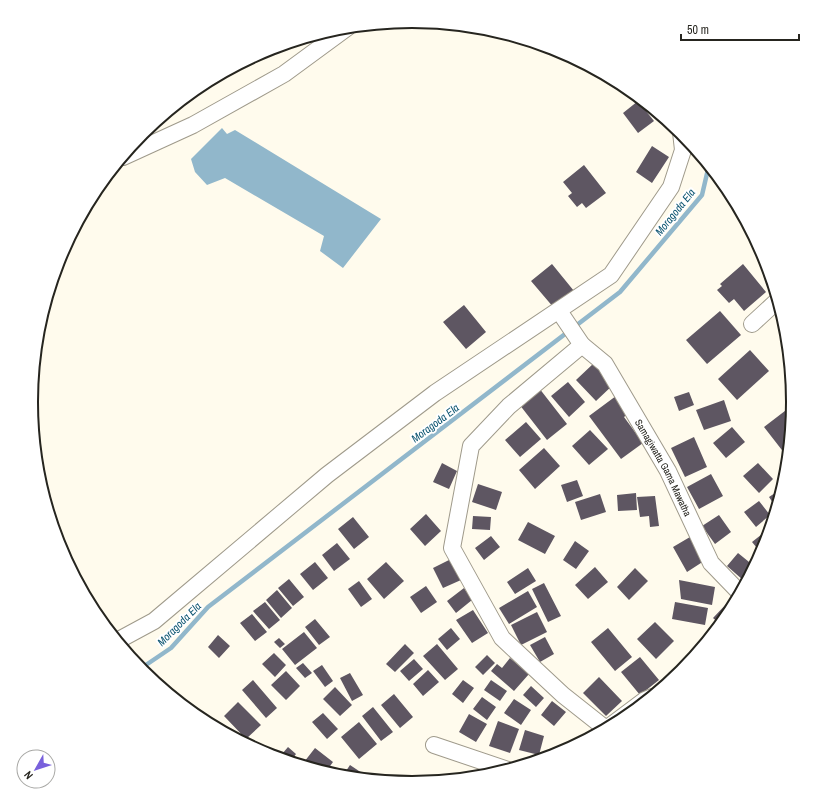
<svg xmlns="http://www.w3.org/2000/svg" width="825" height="805" viewBox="0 0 825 805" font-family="'Archivo Narrow',sans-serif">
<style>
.water{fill:#91b7cb}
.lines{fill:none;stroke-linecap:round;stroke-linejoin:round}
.stream{stroke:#91b7cb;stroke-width:4.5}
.building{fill:#5e5662}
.minor-casing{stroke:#9f9a8b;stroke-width:18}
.minor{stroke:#fff;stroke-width:16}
.labels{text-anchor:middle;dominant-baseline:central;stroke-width:4;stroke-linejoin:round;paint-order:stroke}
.street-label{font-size:10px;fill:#26251f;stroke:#fff}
.water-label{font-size:11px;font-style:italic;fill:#0d5571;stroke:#fff}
.rim{fill:none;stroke:#26251f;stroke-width:2}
</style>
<rect width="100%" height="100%" fill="#fffbed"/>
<path class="water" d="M222,128L227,134L235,130L381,219L343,268L320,251L324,236L225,178L207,185L195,172L191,159Z"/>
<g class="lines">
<path class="stream" d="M140,669L171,648L208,607L620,292L702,195L709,165"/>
</g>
<path class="building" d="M638,101L654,121L638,133L623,113Z
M652,146L669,157L652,183L636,172Z
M584,165L606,193L586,208L582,203L577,207L568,196L572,193L563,182Z
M552,264L574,291L554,308L531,281Z
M743,264L766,292L744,311L734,299L729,303L717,290L722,286L720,284Z
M464,305L486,332L466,349L443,322Z
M720,311L741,335L707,364L686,340Z
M750,350L769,371L737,400L718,379Z
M594,363L614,384L596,401L576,380Z
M568,382L585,402L569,417L551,396Z
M539,388L567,424L547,440L519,404Z
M689,392L694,405L679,411L674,397Z
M616,396L629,413L624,417L643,443L621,459L589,416Z
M724,400L731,421L704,430L696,410Z
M794,404L789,451L785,454L764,427Z
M526,422L541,439L520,457L505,440Z
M732,427L745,442L726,458L713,443Z
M590,430L608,449L589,465L572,446Z
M694,437L707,467L685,477L671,448Z
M544,448L560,466L535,489L519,470Z
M442,463L457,471L449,489L433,482Z
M758,463L773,479L759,493L743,476Z
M711,474L723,496L699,509L687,487Z
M577,480L583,496L567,502L561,485Z
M478,484L502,492L496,510L472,502Z
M784,487L777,509L769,497Z
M636,493L637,510L618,511L617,495Z
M600,494L606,512L581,520L575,502Z
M655,496L659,526L650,527L649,516L640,517L637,497Z
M759,501L770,515L756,527L744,512Z
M426,514L441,531L425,546L410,529Z
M719,515L731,532L715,544L702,526Z
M473,516L491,517L490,530L472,529Z
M353,517L369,537L354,549L338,529Z
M528,522L555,536L545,554L518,540Z
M772,526L765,549L762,554L752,542Z
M491,536L500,547L484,560L475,548Z
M690,537L704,561L687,572L673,547Z
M575,541L589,551L576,569L563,560Z
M337,543L350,559L334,571L322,555Z
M738,553L754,566L743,580L727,566Z
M451,559L461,580L443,588L433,568Z
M315,562L328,578L313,590L300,574Z
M386,562L404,581L384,599L367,579Z
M595,567L608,582L588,599L575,585Z
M528,568L536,581L515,594L507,582Z
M635,568L648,581L629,600L617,587Z
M289,579L304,597L293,606L278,588Z
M679,580L715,587L712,605L681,599Z
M359,581L372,599L361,607L348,589Z
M544,583L561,616L548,622L532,589Z
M426,586L437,602L421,613L410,597Z
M464,588L472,600L456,613L447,601Z
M277,590L292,608L281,618L266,600Z
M528,591L537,607L509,624L499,608Z
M729,601L734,605L721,625L713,618Z
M265,602L280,620L269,629L253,611Z
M675,602L708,608L705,625L672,619Z
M473,610L488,633L472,643L456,620Z
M537,612L547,632L521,645L511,625Z
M252,614L267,632L255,641L240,623Z
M315,619L330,637L319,645L305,627Z
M655,622L674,641L656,659L637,639Z
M451,628L460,639L447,650L438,639Z
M608,628L632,657L615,671L591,642Z
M712,630L715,633L697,654L693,650Z
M304,632L317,648L295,665L282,649Z
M218,635L230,646L219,658L208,647Z
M545,637L554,654L540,662L530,645Z
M279,638L285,644L280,648L274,642Z
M405,644L414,653L395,672L386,664Z
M437,644L458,669L445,680L423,656Z
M274,653L286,665L275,677L262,664Z
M487,655L495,663L483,675L475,667Z
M640,657L659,680L640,695L621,672Z
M510,658L529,674L514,691L491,671L497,664L502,668Z
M414,659L423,669L409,681L400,671Z
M303,663L312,673L305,678L296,668Z
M322,665L333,681L325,687L313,671Z
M428,670L439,682L423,696L413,684Z
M286,671L300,686L286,700L271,685Z
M350,673L363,695L352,701L340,678Z
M599,677L622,701L606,716L583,693Z
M253,680L277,708L266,718L242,690Z
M463,680L474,688L463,703L452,694Z
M491,680L507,691L500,701L484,690Z
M531,686L544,698L536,707L523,695Z
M335,687L352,705L340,716L323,699Z
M394,694L413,717L400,728L381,705Z
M482,697L496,707L487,720L473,709Z
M514,699L531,710L521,725L504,713Z
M552,701L566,712L554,726L541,715Z
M238,702L261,725L246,739L224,716Z
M373,707L393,732L381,741L362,716Z
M323,713L338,729L327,739L312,722Z
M469,714L487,724L476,742L459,732Z
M498,721L519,729L510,753L489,746Z
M359,722L377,744L359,759L341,737Z
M525,730L544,736L539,755L519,750Z
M288,747L296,754L291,761L282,754Z
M315,748L333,762L325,773L301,766Z
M350,765L365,775L362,779L342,777Z"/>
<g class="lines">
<g class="minor-casing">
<g id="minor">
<path d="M123,157L193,125L284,74L348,27"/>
<path id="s1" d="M559,311L582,345L605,364L668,471L711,563L741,594"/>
<path d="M752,324L778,300"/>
<path d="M582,345L509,406L471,446L452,548L502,638L563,695L606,729"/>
<path d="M117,641L154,621L327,475L435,393L611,275L671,187L683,150L681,132"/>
<path d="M605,730L645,700L652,697"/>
<path d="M434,745L508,770"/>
</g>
</g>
<use href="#minor" class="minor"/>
</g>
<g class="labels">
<g class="street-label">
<text stroke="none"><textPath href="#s1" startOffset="190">Samagiwatta Gama Mawatha</textPath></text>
</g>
<g class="water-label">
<text transform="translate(675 212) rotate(-51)">Moragoda Ela</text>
<text transform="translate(435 423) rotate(-37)">Moragoda Ela</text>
<text transform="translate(179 624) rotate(-45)">Moragoda Ela</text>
</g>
</g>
<path d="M0 0H825V805H0ZM38 402a374 374 0 1 1 748 0a374 374 0 1 1-748 0Z" fill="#fff" fill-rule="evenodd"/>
<path class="rim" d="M38 402a374 374 0 1 1 748 0a374 374 0 1 1-748 0Z"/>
<g transform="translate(36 769) rotate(231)"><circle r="19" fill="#ffffff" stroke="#a8a8a5"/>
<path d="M0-3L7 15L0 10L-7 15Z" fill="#7961dc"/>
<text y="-6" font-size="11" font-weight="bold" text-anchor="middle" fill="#26251f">N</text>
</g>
<path d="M681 34v6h118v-6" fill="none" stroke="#26251f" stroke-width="2"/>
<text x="687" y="34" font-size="12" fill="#26251f" stroke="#ffffff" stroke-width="3" paint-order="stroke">50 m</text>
</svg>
